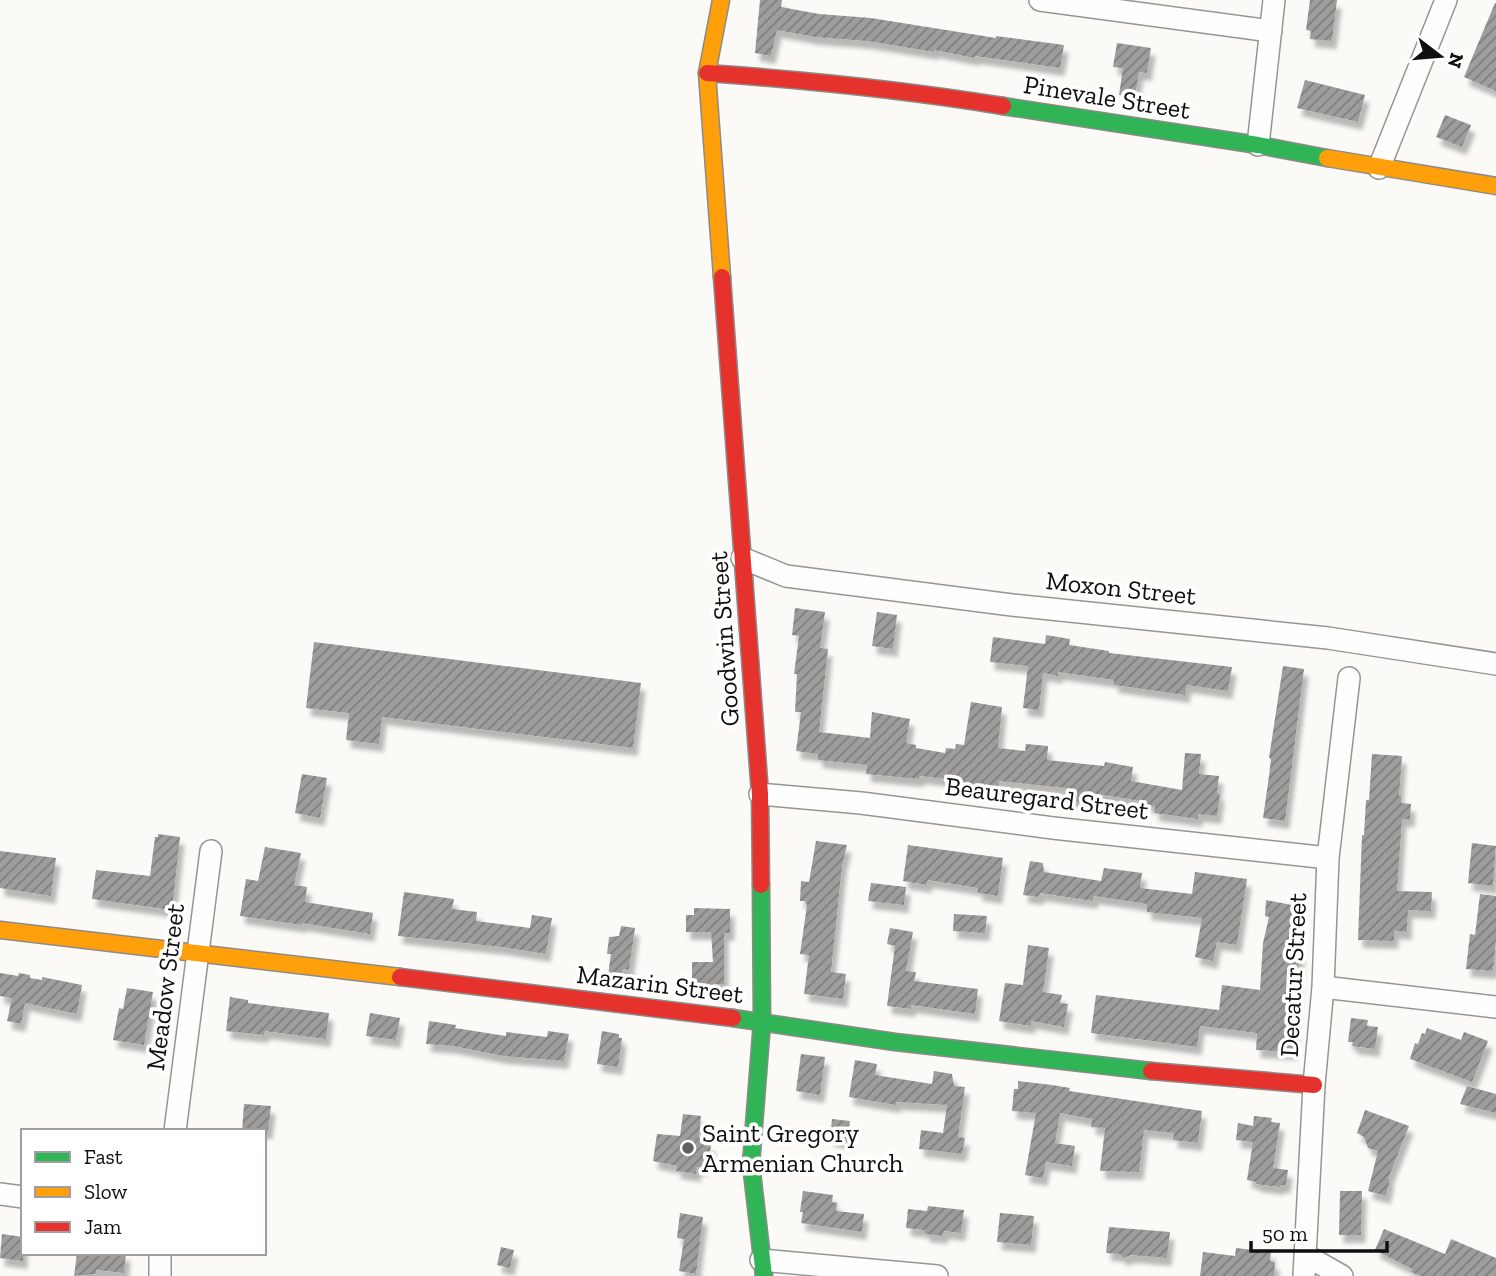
<svg xmlns="http://www.w3.org/2000/svg" width="1496" height="1276" viewBox="0 0 1496 1276" font-family="'Zilla Slab',serif">
<style>
.building{fill:url(#building-hatch);filter:url(#shadow)}
.lines{fill:none;stroke-linecap:round;stroke-linejoin:round}
.street-casing{stroke:#959593;stroke-width:24}
.fast-casing{stroke:#8c8b8a;stroke-width:19}
.slow-casing{stroke:#8c8b8a;stroke-width:19}
.jam-casing{stroke:#8c8b8a;stroke-width:19}
.street{stroke:#fefefe;stroke-width:21}
.fast{stroke:#30b455;stroke-width:16}
.slow{stroke:#ff9f0a;stroke-width:16}
.jam{stroke:#e5322d;stroke-width:16}
.poi-dot{fill:#626160;stroke:#fff;stroke-width:2.5}
.labels{text-anchor:middle;dominant-baseline:central;stroke-width:7;stroke-linejoin:round;paint-order:stroke}
.street-label{font-size:26px;fill:#0f0f0f;stroke:#fff}
.poi-label{font-size:26px;fill:#0f0f0f;stroke:#fff;text-anchor:start}
</style>
<defs>
<pattern id="building-hatch" width="6" height="6" patternUnits="userSpaceOnUse" patternTransform="scale(1.75)"><rect width="6" height="6" fill="#9f9d9b"/><path d="M-1 1l2-2M0 6l6-6M5 7l2-2" fill="none" stroke="#807e7d"/></pattern>
<filter id="shadow"><feDropShadow dx="4.5" dy="8" stdDeviation="2" flood-color="#0004"/></filter>
</defs>
<rect width="100%" height="100%" fill="#fbfaf6"/>
<path class="building" d="M760,0H782L781,7L819,14L871,18L996,38V36L1064,45L1060,68L975,56V58L934,50V52L867,41L815,37L777,30L771,56L755,53Z
M1310,0H1337L1332,41L1310,39L1311,31L1306,30Z
M1495,3H1496V91L1464,77Z
M1117,43L1151,48L1147,73L1139,72L1135,97L1119,95L1123,68L1113,67Z
M1305,80L1365,95L1358,122L1297,108Z
M1445,115L1471,125L1462,147L1436,137Z
M795,608L825,612L820,648L828,649L819,732L870,738L872,712L910,719L906,743L916,745V748L945,753L946,748L955,749L956,744L964,745L971,702L1002,707L998,748L1025,751L1026,744L1048,746L1047,760L1104,766L1105,762L1133,767L1131,781L1182,790L1185,753L1201,754L1199,774L1219,776L1217,793L1220,794L1217,816L1198,814V819L1154,813L1155,806L1147,805V802L1091,793L1090,803L1064,800L1065,788L999,781L998,790L946,783L947,779L920,776L919,779L866,774L867,765L818,760V754L796,751L801,712H795L797,674H794L799,636L792,635Z
M877,612L897,615L893,649L872,646Z
M1046,635L1070,639L1069,645L1109,651V653L1232,667L1228,691L1187,685L1185,695L1114,685V680L1058,672V676L1043,673L1039,710L1023,708L1028,666L990,662L993,637L1045,644Z
M314,642L641,683L633,748L382,717L379,744L346,740L349,713L306,708Z
M1283,666L1304,669L1285,821L1263,818L1269,776L1271,759L1269,758Z
M1372,754L1402,756L1399,796H1401V803L1411,804L1410,819H1402L1397,891L1432,892L1431,911L1408,910L1407,932L1394,931V941L1358,940L1362,835H1364L1366,800H1369Z
M302,774L327,778L320,818L295,813Z
M158,834L180,837L172,910L92,899L96,870L150,876L155,837H158Z
M816,841L847,845L842,866L831,972L846,974L843,999L804,994L809,955L800,954L807,905L805,901H800L801,881L809,882Z
M1472,843L1496,846L1493,886L1468,883Z
M908,845L1003,858L998,896L978,893V888L928,880L927,885L903,881Z
M265,847L301,853L294,885L307,887L305,902L373,913L370,934L302,923V925L240,916L246,879L258,881Z
M0,851L56,858L51,896L0,888Z
M1030,861L1043,863L1044,872L1101,881L1104,868L1142,873L1140,888L1192,894L1195,872L1247,879L1237,945L1217,942L1213,961L1195,957L1202,918L1147,912V904L1094,896L1093,901L1040,893L1039,897L1023,895Z
M871,883L906,887L904,905L868,901Z
M404,892L454,899L452,909L477,912L476,921L530,928L532,915L552,918L546,954L502,947L398,936Z
M1480,894L1496,896V939L1493,971L1466,969L1470,934L1475,935Z
M1266,900L1297,906L1291,945H1300L1293,1052L1256,1050L1257,1033L1200,1026L1197,1047L1091,1033L1096,995L1219,1010L1222,985L1260,990L1263,943L1269,917L1265,916Z
M694,908L730,909V933H724V984H692V962H713L711,932H686V915H694Z
M954,914L987,916L985,933L953,931Z
M621,926L635,928L629,970L623,969L621,977L608,975L611,954H607L609,937L619,936Z
M890,928L913,932L906,971L916,972L914,981L978,989L975,1014L911,1005V1009L887,1006L895,946L887,944Z
M1028,945L1049,948L1043,992L1062,995L1060,1003L1068,1004L1064,1027L1031,1021V1026L999,1021L1005,983L1023,985Z
M0,973L18,976L19,973L30,975V978L42,980V977L82,985L77,1014L25,1003L21,1024L7,1021L12,998L0,996Z
M127,988L153,992L144,1045L113,1040L119,1008L123,1009Z
M230,997L248,1000V1003L329,1013L326,1039L265,1031L264,1035L226,1031Z
M370,1013L400,1018L396,1040L366,1036Z
M1351,1018L1368,1020L1367,1026L1378,1027L1375,1049L1352,1046L1353,1042H1348Z
M429,1021L456,1025L455,1028L506,1036V1032L547,1037L548,1031L569,1034L564,1061L503,1056L453,1046L426,1044Z
M1427,1028L1461,1040L1464,1032L1488,1041L1472,1082L1410,1059L1415,1043L1418,1044L1422,1033L1425,1034Z
M602,1031L619,1034V1038H622L618,1067L597,1064Z
M801,1054L825,1057L820,1095L796,1091Z
M855,1060L877,1064L875,1075L932,1084L934,1071L952,1074L954,1086L965,1087L958,1137L965,1138L962,1154L919,1149L921,1130L943,1133L947,1105L896,1102V1105L849,1097Z
M1018,1081L1052,1085L1070,1088L1069,1091L1202,1111L1198,1143L1173,1140L1174,1133L1144,1130L1139,1172L1100,1171L1105,1128L1091,1127L1092,1119L1060,1113L1055,1143L1075,1146L1072,1166L1046,1162L1043,1178L1025,1175L1036,1113L1012,1111L1014,1089H1018Z
M1467,1086L1496,1094V1113L1460,1104Z
M244,1104L271,1106L268,1131H242Z
M1365,1110L1409,1126L1388,1179H1390L1386,1196L1368,1191L1378,1151L1368,1148L1364,1137L1357,1133Z
M683,1114L701,1116L699,1138L704,1139V1143L711,1144L709,1163L703,1162L702,1168L697,1167L696,1174L676,1171L677,1166L653,1161L657,1134L680,1136Z
M1254,1116L1272,1118L1271,1122L1280,1123L1273,1168L1288,1170L1286,1185H1280V1187L1256,1184V1182L1247,1180L1253,1142L1236,1140L1238,1123L1253,1126Z
M832,1119L850,1121L847,1141L830,1139Z
M803,1191L833,1195L832,1202L837,1203L836,1211L864,1214L862,1232L801,1223L803,1212H800Z
M1340,1191H1362L1361,1235H1339Z
M928,1206L964,1210L961,1233L944,1231L943,1236L925,1234V1230L906,1228L908,1209L927,1211Z
M680,1213L703,1217L696,1274L679,1271L684,1239L677,1238Z
M1000,1213L1034,1216L1031,1245L997,1242Z
M1109,1227L1170,1232L1167,1258L1131,1255L1123,1258L1120,1254L1106,1253Z
M1384,1229L1445,1254L1451,1239L1496,1258V1276H1421L1411,1272L1412,1269L1375,1250Z
M2,1234L23,1237V1261L0,1258Z
M501,1247L514,1250L510,1268L497,1265Z
M1236,1248L1271,1252L1270,1261L1275,1262L1274,1276H1200L1203,1252L1235,1256Z
M77,1253H126L124,1273L96,1270V1274L74,1276Z"/>
<g class="lines">
<g class="street-casing">
<path id="street" d="M1040,0L1271,31
M1258,145L1274,0
M1379,168L1446,0
M742,558L786,576L1012,605L1328,638L1496,664
M760,794L861,803L1053,828L1328,858
M1323,987L1496,1007
M175,1131L211,851
M0,1194L23,1197
M160,1253V1276
M1307,1256L1342,1276
M761,1260L937,1276
M1304,1276L1314,1085L1323,987L1328,858L1349,678"/>
</g>
<g class="fast-casing">
<path id="fast" d="M1003,106L1258,145L1327,158
M761,885L762,1022L751,1164L764,1276
M733,1018L895,1042L1151,1071"/>
</g>
<g class="slow-casing">
<path id="slow" d="M721,0L707,73L722,277
M1327,158L1496,186
M0,930L400,977"/>
</g>
<g class="jam-casing">
<path id="jam" d="M707,73C806,80 905,90 1003,106
M722,277L760,794L761,885
M400,977L733,1018
M1151,1071L1314,1085"/>
</g>
<use href="#street" class="street"/>
<use href="#fast" class="fast"/>
<use href="#slow" class="slow"/>
<use href="#jam" class="jam"/>
</g>
<circle class="poi-dot" cx="688" cy="1148" r="7"/>
<g class="labels">
<g class="street-label">
<text transform="translate(1107 97) rotate(9)">Pinevale Street</text>
<text transform="translate(1121 588) rotate(6)">Moxon Street</text>
<text transform="translate(724 639) rotate(-94)">Goodwin Street</text>
<text transform="translate(1047 798) rotate(7)">Beauregard Street</text>
<text transform="translate(1293 975) rotate(-87)">Decatur Street</text>
<text transform="translate(660 984) rotate(7)">Mazarin Street</text>
<text transform="translate(165 987) rotate(-83)">Meadow Street</text>
</g>
<g class="poi-label">
<text x="702" y="1133">Saint Gregory<tspan x="702" dy="30">Armenian Church</tspan></text>
</g>
</g>
<rect x="21" y="1129" width="245" height="126" fill="#ffffff" stroke="#9f9f9f" stroke-width="2"/>
<rect x="35" y="1152" width="35" height="10" fill="#30b455" stroke="#9f9f9f" stroke-width="2"/>
<text x="84" y="1164" font-size="21" fill="#0f0f0f">Fast</text>
<rect x="35" y="1187" width="35" height="10" fill="#ff9f0a" stroke="#9f9f9f" stroke-width="2"/>
<text x="84" y="1199" font-size="21" fill="#0f0f0f">Slow</text>
<rect x="35" y="1222" width="35" height="10" fill="#e5322d" stroke="#9f9f9f" stroke-width="2"/>
<text x="84" y="1234" font-size="21" fill="#0f0f0f">Jam</text>
<g transform="translate(1440 56) rotate(106)" stroke="#ffffff" stroke-width="5" paint-order="stroke">
<path d="M0-5L12 26L0 18L-12 26Z" fill="#0f0f0f"/>
<text y="-10" font-size="19" font-weight="bold" text-anchor="middle" fill="#0f0f0f">N</text>
</g>
<path d="M1251 1241v10h136v-10" fill="none" stroke="#0f0f0f" stroke-width="3.5"/>
<text x="1262" y="1241" font-size="21" fill="#0f0f0f" stroke="#ffffff" stroke-width="5" paint-order="stroke">50 m</text>
</svg>
